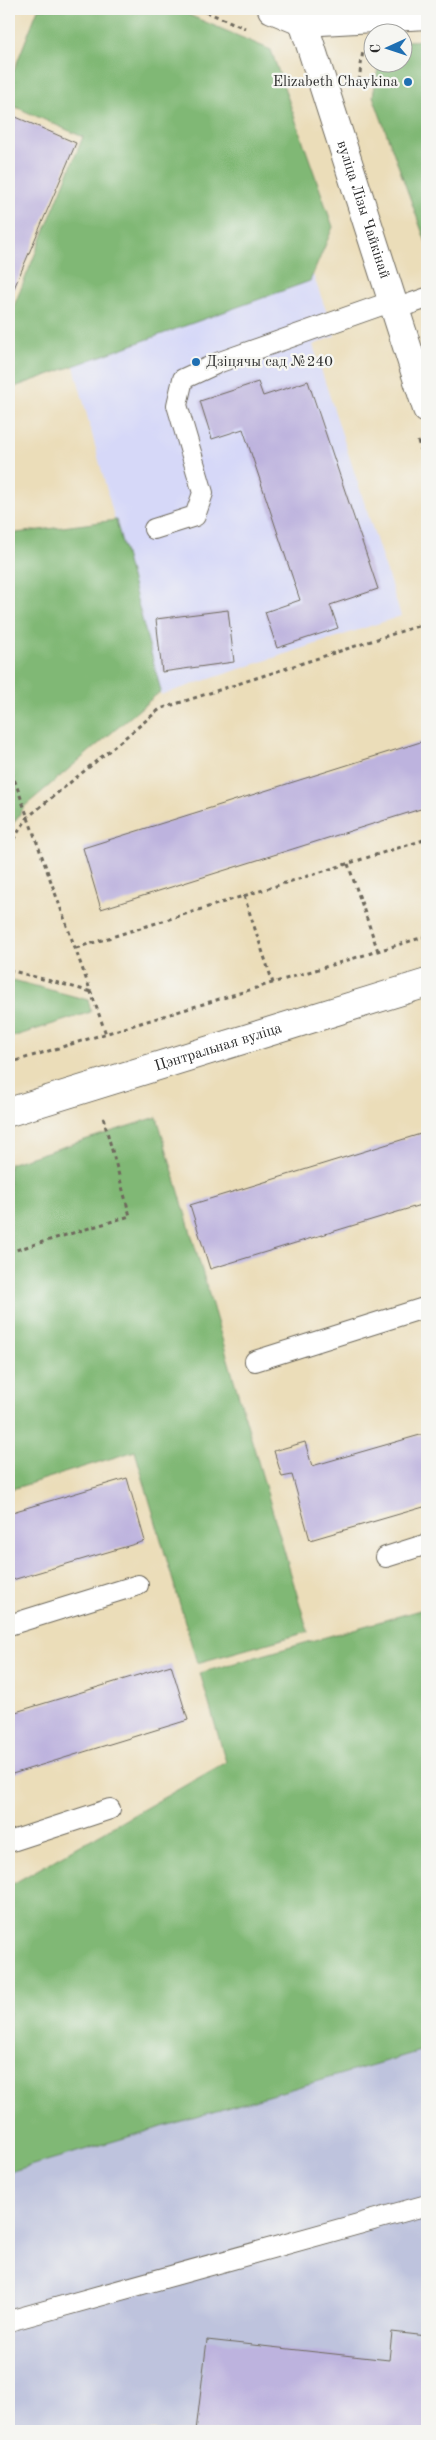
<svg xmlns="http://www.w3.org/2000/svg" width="436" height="2440" viewBox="0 0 436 2440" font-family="'Old Standard TT',serif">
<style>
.built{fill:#d6d8f8}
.industrial{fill:#bec3dd}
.forest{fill:#80b874;stroke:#567250}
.building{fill:#bdb3de}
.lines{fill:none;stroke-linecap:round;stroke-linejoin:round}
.lane-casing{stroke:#6e695d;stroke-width:22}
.street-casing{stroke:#6e695d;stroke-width:30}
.path{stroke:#6e695d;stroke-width:3;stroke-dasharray:4 4;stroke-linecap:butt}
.lane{stroke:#fff;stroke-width:20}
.street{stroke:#fff;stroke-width:28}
.poi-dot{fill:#1f6fb2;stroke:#f6f6f2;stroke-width:2}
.labels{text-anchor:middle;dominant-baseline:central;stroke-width:4.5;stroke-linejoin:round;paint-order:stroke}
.poi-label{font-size:15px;fill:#2b2b2b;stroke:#f6f6f2;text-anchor:end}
.street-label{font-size:15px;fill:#2b2b2b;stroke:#f6f6f2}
</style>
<rect width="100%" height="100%" fill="#f6f6f2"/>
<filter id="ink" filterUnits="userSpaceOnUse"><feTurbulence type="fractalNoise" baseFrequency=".02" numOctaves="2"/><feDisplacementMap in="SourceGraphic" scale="10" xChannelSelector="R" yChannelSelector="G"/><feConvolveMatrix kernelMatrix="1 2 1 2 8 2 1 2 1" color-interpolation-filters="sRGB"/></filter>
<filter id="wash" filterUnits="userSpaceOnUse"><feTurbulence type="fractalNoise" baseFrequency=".0096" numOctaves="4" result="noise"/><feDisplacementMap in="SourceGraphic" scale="20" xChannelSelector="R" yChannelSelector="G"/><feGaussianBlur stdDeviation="1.12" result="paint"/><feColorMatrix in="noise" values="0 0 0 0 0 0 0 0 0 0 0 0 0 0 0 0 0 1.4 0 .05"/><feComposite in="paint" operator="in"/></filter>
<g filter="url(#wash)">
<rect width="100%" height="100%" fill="#ebddb9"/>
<path class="built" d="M232,52L331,324L335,336L313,345L401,616L161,695L47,264Z"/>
<path class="industrial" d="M427,2046V2431H9V2167Z"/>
<path class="forest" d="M38,9H175L271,50L333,227L310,281L9,389V318L83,137L9,104V83Z
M427,40V245L373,96L379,63L404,62V41Z
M116,520L161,691L25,806L9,830V534Z
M9,979L88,1000L91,1012L9,1038Z
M157,1117L308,1632L197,1663L135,1451L9,1490V1164Z
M427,1608V2049L9,2172V1886L226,1762L200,1673Z"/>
<g id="blocks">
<path class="building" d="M9,114L76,143L9,300Z
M308,381L378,589L330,605L338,628L277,648L265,612L300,600L243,429L212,439L200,401L258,382L263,396Z
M228,610L234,662L162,672L156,619Z
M427,740V807L101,909L83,848Z
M427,1132V1203L210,1269L190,1205Z
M427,1433V1506L310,1540L292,1475L282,1477L274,1451L305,1442L312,1466Z
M127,1478L145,1541L9,1581V1513Z
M171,1665L188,1720L9,1775V1714Z
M392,2332L427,2336V2431H196L207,2340L389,2360Z"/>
</g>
</g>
<g filter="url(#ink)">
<use href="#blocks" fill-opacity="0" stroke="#6e695d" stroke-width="1"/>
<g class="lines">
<g class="lane-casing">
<path id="lane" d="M395,309L427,298
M154,529L195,516L203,493L177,405L183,379L220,362L393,301
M255,1361L427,1307
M386,1557L427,1544
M9,1625L138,1585
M9,1842L110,1809
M9,2321L427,2205"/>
</g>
<g class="street-casing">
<g id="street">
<path d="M272,9L303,22L427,15"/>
<path id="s1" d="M303,9V22L427,409"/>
<path id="s2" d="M9,1112L427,983"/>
</g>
</g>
<path class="path" d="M199,9L245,28
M359,81L363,50
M418,441L427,471
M9,765L106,1034
M9,846L28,817L160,709L427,623
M348,864L378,951
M244,896L273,983
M76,948L427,839
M9,970L92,992
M9,1063L427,936
M9,1252L130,1216L103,1117"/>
<use href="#lane" class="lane"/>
<use href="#street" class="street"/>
</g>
</g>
<g class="poi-dot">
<circle cx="408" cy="82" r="5"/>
<circle cx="196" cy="362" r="5"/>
</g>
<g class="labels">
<g class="poi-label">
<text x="398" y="82">Elizabeth Chaykina</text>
<text x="206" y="362" text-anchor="start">Дзіцячы сад №240</text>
</g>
<g class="street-label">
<text stroke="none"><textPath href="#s1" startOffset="210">вуліца Лізы Чайкінай</textPath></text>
<text stroke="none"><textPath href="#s2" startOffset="219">Цэнтральная вуліца</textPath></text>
</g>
</g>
<rect width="436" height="2440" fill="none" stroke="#f6f6f2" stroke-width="30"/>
<g transform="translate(388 48) rotate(267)"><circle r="24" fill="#f6f6f2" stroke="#a5a5a2"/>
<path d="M0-4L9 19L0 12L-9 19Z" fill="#1f6fb2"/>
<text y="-8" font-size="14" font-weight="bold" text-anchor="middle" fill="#2b2b2b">С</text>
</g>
</svg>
